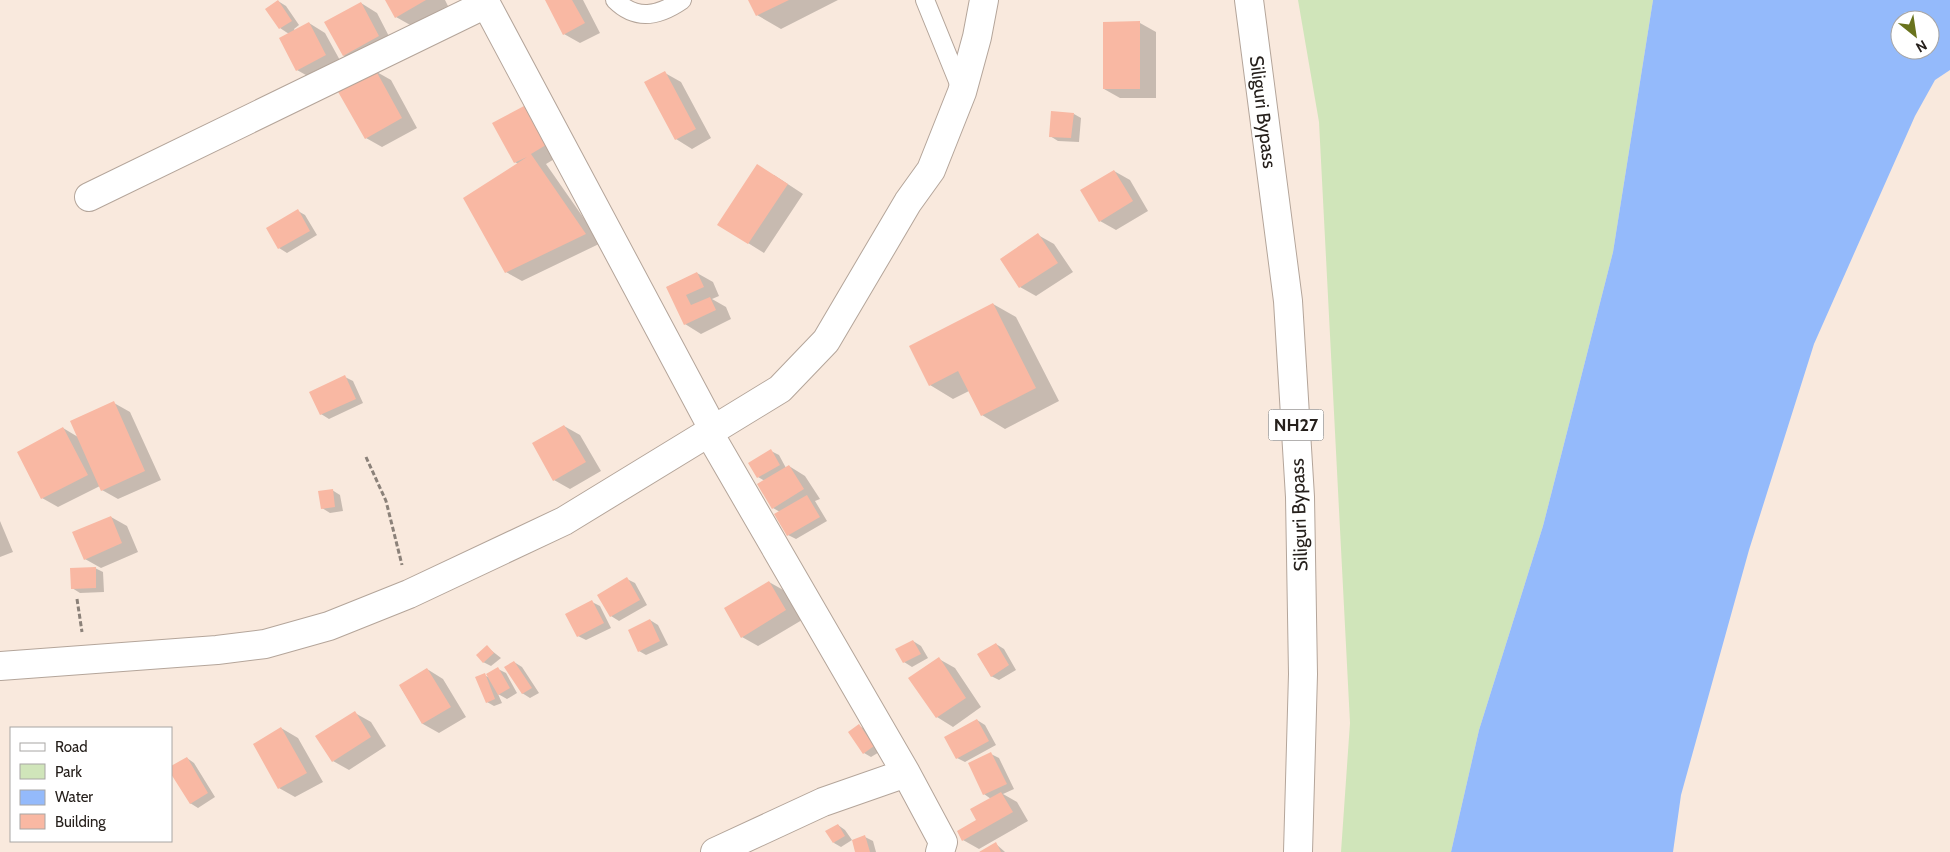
<svg xmlns="http://www.w3.org/2000/svg" width="1950" height="852" viewBox="0 0 1950 852" font-family="Cabin,sans-serif">
<style>
.green{fill:#d0e5ba}
.water{fill:#94bafb;fill-rule:evenodd}
.shadow{fill:#0003}
.building{fill:#f9b8a3}
.lines{fill:none;stroke-linecap:round;stroke-linejoin:round}
.service-casing{stroke:#b4a59a;stroke-width:20}
.minor-casing{stroke:#b4a59a;stroke-width:30}
.secondary-casing{stroke:#b4a59a;stroke-width:30}
.trunk-casing{stroke:#b4a59a;stroke-width:30}
.path{stroke:#8b8179;stroke-width:3;stroke-dasharray:5 2.5;stroke-linecap:butt}
.service{stroke:#fff;stroke-width:18}
.minor{stroke:#fff;stroke-width:28}
.secondary{stroke:#fff;stroke-width:28}
.trunk{stroke:#fff;stroke-width:28}
.labels{text-anchor:middle;dominant-baseline:central;stroke-width:4.5;stroke-linejoin:round;paint-order:stroke}
.shield{fill:#fff;stroke:#676360;stroke-width:1}
.shield-label{font-size:18px;font-weight:bold;fill:#26201c}
.street-label{font-size:19px;fill:#26201c;stroke:#fff}
</style>
<rect width="100%" height="100%" fill="#f9e9dd"/>
<path class="green" d="M1298,0H1653L1613,252L1543,526L1479,730L1451,852H1341L1350,723L1319,122Z"/>
<path class="water" d="M1653,0H1950V70L1935,80L1915,116L1814,344L1749,550L1681,795L1673,852H1451L1479,730L1543,526L1613,252ZM1900,20H1930V50H1900Z"/>
<path class="shadow" d="M386,0H445L448,6L412,26L396,17Z
M546,0H583L600,33L580,43L564,34Z
M750,0H838L781,29L757,15Z
M278,1L286,6L299,25L294,29L295,31L309,23L325,33L342,64L313,79L297,70L289,34L280,28L267,9Z
M361,3L377,13L394,46L359,64L343,55Z
M1104,23H1140L1156,32V98H1120L1104,89Z
M375,71L391,80L417,128L382,147L366,138Z
M665,73L681,82L711,138L692,149L676,139Z
M524,107L540,117L561,155L546,164L601,243L522,281L506,272L518,164L515,162Z
M1074,114L1081,118L1079,142L1058,141L1050,136Z
M1114,171L1130,180L1148,211L1116,230L1100,221Z
M774,175L803,194L764,253L719,225Z
M298,211L305,215L317,235L287,253L279,248L268,228Z
M1038,235L1054,244L1073,272L1036,296L1020,287Z
M697,273L713,282L719,296L712,299L726,307L731,319L701,334L685,324L667,287Z
M993,304L1016,317L1059,401L1005,429L982,415L969,391L953,399L930,385Z
M345,377L353,381L363,403L329,419L321,414Z
M114,403L130,412L161,480L118,499L102,490L100,486L58,507L42,498L63,428L78,437Z
M564,426L580,435L601,471L570,489L554,480Z
M771,451L779,455L786,468L789,466L805,476L820,499L815,501L827,521L796,539L788,535L780,512L773,508L765,481L758,477Z
M332,490L340,495L343,511L330,513L322,508Z
M111,517L127,526L138,552L101,568L85,559Z
M0,521L13,552L0,557Z
M95,568L103,572L104,592L80,593L72,588Z
M627,579L635,583L647,605L619,621L611,616Z
M769,582L785,591L802,620L758,646L742,637Z
M592,602L600,606L611,628L586,640L578,636Z
M650,620L658,625L668,645L646,655L639,651Z
M913,641L921,646L928,658L912,667L904,662Z
M996,644L1004,649L1016,670L999,680L991,676Z
M487,647L501,658L491,666L483,662Z
M939,659L955,668L981,707L953,727L937,717L910,678Z
M514,662L522,667L539,693L530,698L522,693Z
M427,669L443,679L466,717L439,733L423,724L400,686Z
M498,669L506,673L517,693L507,699L498,694L502,703L494,706L487,702L484,675L490,678Z
M355,713L371,722L386,746L349,770L333,761Z
M977,720L985,725L996,745L965,762L957,758Z
M859,726L867,730L881,751L871,757L864,753Z
M281,728L298,738L323,782L295,797L279,788Z
M991,754L999,758L1014,789L1003,794L1017,802L1028,821L979,849L963,840L991,799L984,794Z
M187,758L194,763L215,797L198,808L190,803Z
M838,825L845,830L852,840L841,847L834,843Z
M865,837L873,841L876,852H857Z
M996,844L1005,852H982Z"/>
<path class="building" d="M278,0L292,21L279,29L265,9Z
M385,0H426L395,18Z
M545,0H572L585,23L563,35Z
M748,0H789L756,16Z
M361,2L379,36L343,56L324,22Z
M1140,21V89H1103V22Z
M309,22L326,55L296,71L279,38Z
M375,69L402,118L365,139L337,90Z
M665,71L696,129L675,140L644,82Z
M524,106L546,145L531,154L586,234L505,273L463,198L527,157L514,163L492,123Z
M1051,111L1074,113L1071,138L1049,137Z
M757,164L788,184L748,244L717,225Z
M1114,170L1133,201L1099,222L1080,190Z
M298,209L310,231L278,249L266,228Z
M1038,233L1058,263L1019,288L1000,259Z
M697,272L704,287L686,295L691,305L710,297L716,310L684,325L666,287Z
M993,303L1036,388L981,416L958,371L929,386L909,346Z
M345,375L356,399L320,415L309,392Z
M114,401L145,471L101,491L70,421Z
M564,425L586,462L553,481L532,443Z
M63,427L88,475L41,499L17,452Z
M771,449L780,465L757,478L748,463Z
M789,465L804,489L772,509L757,484Z
M333,489L335,507L321,509L318,491Z
M807,495L820,517L787,536L774,514Z
M111,516L122,543L84,560L72,532Z
M96,567V588L71,589L70,568Z
M627,577L640,600L610,617L597,595Z
M769,581L786,610L741,638L724,608Z
M592,600L604,623L577,637L565,614Z
M650,619L660,641L638,652L628,630Z
M913,640L921,654L903,663L895,649Z
M996,643L1009,665L991,677L977,654Z
M487,645L494,653L483,663L476,655Z
M939,657L966,698L936,718L908,678Z
M514,661L532,688L522,694L504,667Z
M498,667L510,688L498,695L486,674Z
M427,668L451,707L422,724L399,685Z
M485,673L495,699L486,703L475,677Z
M355,711L371,737L332,762L315,736Z
M977,719L989,741L956,759L944,737Z
M859,724L874,746L863,754L848,732Z
M281,727L307,773L278,789L253,744Z
M991,752L1007,784L983,795L968,763Z
M187,757L208,793L190,804L171,774V766Z
M1001,792L1013,812L962,841L957,831L976,820L970,809Z
M838,824L845,836L833,843L825,831Z
M865,835L870,852H855L852,840Z
M996,842L1001,852H979Z"/>
<g class="lines">
<g class="service-casing">
<path id="service" d="M615,0C636,21 659,16 682,0
M925,0L962,91"/>
</g>
<g class="minor-casing">
<path id="minor" d="M484,0L713,429
M89,197L486,4
M709,433L906,773L943,842L940,852
M715,852L823,802L906,773"/>
</g>
<g class="secondary-casing">
<path id="secondary" d="M0,666L217,650L265,644L329,626L409,594L564,521L780,389L826,341L908,202L931,170L962,92L977,37L984,0"/>
</g>
<g class="trunk-casing">
<path id="trunk" d="M1249,0L1288,301L1300,497L1303,674L1298,852"/>
</g>
<path class="path" d="M366,457L386,501L402,565
M77,599L82,632"/>
<use href="#service" class="service"/>
<use href="#minor" class="minor"/>
<use href="#secondary" class="secondary"/>
<use href="#trunk" class="trunk"/>
</g>
<g class="labels">
<rect class="shield" x="1268.5" y="409.5" width="55" height="31" rx="4"/>
<g class="shield-label">
<text x="1296" y="425">NH27</text>
</g>
<g class="street-label">
<text transform="translate(1263 112) rotate(83)">Siliguri Bypass</text>
<text transform="translate(1299 515) rotate(-92)">Siliguri Bypass</text>
</g>
</g>
<rect x="10" y="727" width="162" height="115" fill="#ffffff" stroke="#a8a6a4"/>
<rect x="20" y="743" width="25" height="8" fill="#ffffff" stroke="#a8a6a4"/>
<text x="55" y="752" font-size="15" fill="#26201c">Road</text>
<rect x="20" y="764" width="25" height="15" fill="#d0e5ba" stroke="#a8a6a4"/>
<text x="55" y="777" font-size="15" fill="#26201c">Park</text>
<rect x="20" y="790" width="25" height="15" fill="#94bafb" stroke="#a8a6a4"/>
<text x="55" y="802" font-size="15" fill="#26201c">Water</text>
<rect x="20" y="814" width="25" height="15" fill="#f9b8a3" stroke="#a8a6a4"/>
<text x="55" y="827" font-size="15" fill="#26201c">Building</text>
<g transform="translate(1915 35) rotate(150)"><circle r="24" fill="#ffffff" stroke="#a8a6a4"/>
<path d="M0-4L9 19L0 12L-9 19Z" fill="#69731d"/>
<text y="-8" font-size="14" font-weight="bold" text-anchor="middle" fill="#26201c">N</text>
</g>
</svg>
